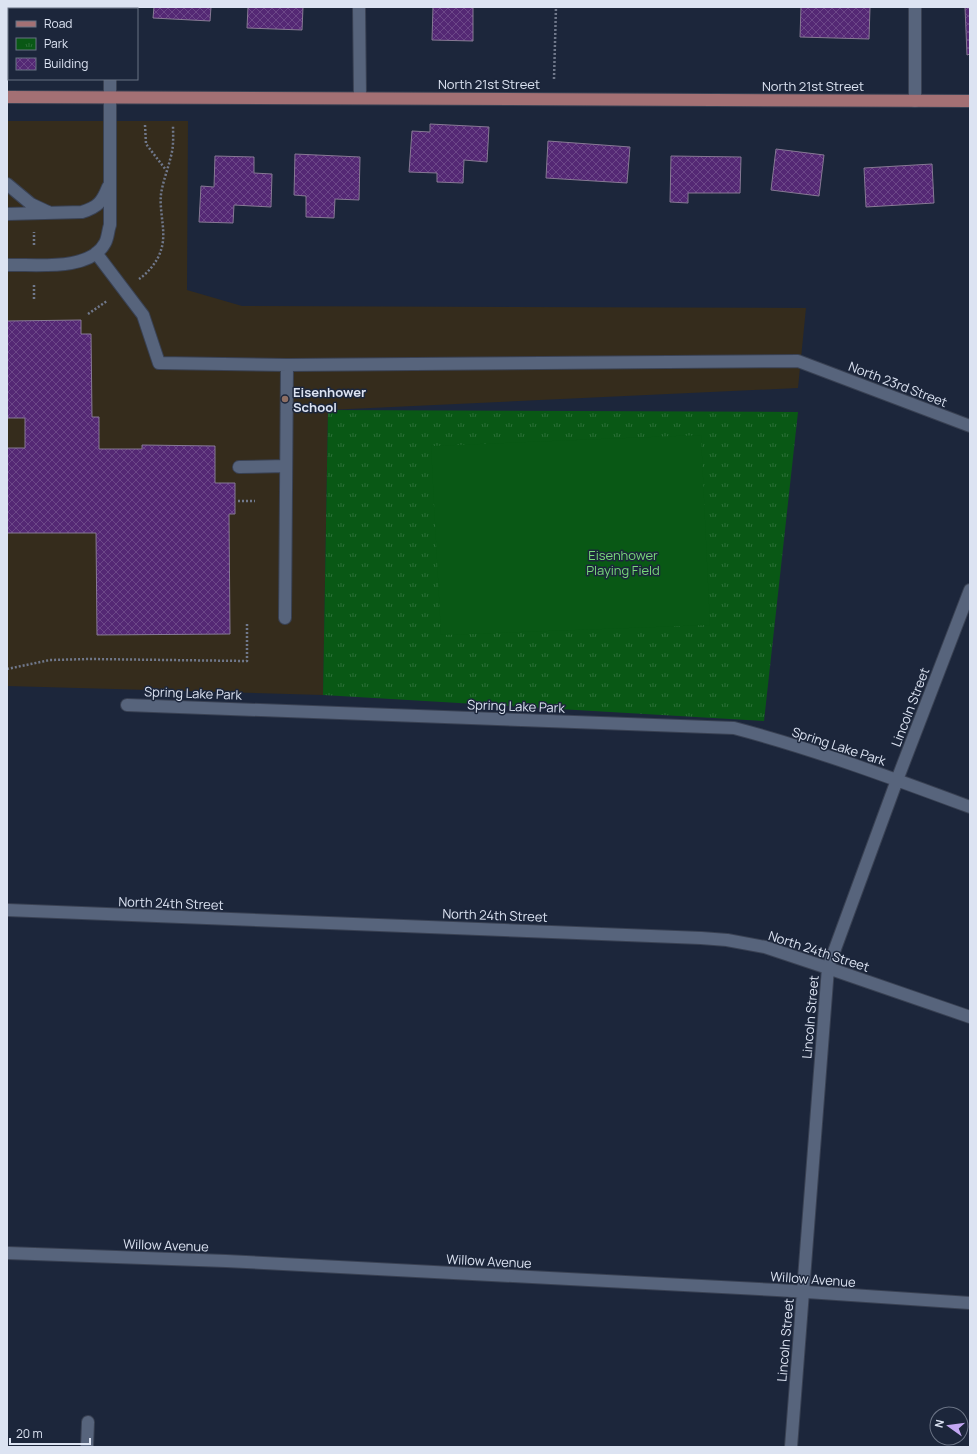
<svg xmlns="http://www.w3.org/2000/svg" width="977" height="1454" viewBox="0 0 977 1454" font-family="Manrope,sans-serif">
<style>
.education{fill:#352c1c}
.park{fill:url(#park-tufts)}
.pitch{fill:#095815}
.building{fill:url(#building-cross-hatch);stroke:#867994}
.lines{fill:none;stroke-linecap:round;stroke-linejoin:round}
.minor-casing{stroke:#394153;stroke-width:14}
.major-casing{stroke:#394153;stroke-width:14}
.path{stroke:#70788b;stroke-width:2.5;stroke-dasharray:2 2;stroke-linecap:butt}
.minor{stroke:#57647c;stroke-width:12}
.major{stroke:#a37074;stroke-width:12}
.education-dot{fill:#8d6e63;stroke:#1c263b;stroke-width:1.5}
.labels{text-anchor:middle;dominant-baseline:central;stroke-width:3;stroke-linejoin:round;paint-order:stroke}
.street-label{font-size:13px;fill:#dce3f2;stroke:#1c263b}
.poi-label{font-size:13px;font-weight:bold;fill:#dce3f2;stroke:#1c263b;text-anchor:start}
.park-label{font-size:13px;fill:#78d87a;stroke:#1c263b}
</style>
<defs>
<pattern id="park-tufts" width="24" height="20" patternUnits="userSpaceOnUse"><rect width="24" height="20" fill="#095815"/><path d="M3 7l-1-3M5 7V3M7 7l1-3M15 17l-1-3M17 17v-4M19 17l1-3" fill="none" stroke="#2c7038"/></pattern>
<pattern id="building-cross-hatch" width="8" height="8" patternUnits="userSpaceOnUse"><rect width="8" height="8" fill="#542874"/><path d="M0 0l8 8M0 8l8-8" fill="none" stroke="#6c4788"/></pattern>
</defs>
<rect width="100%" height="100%" fill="#1c263b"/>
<path class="education" d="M7,121H188L187,290L242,306L806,308L798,388L328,410L323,695L7,686Z"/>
<path class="park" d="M328,410L798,412L764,721L323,695Z"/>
<path class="pitch" d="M701,435L710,625L441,635L431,446Z"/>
<path class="building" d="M154,7H211L210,21L153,18Z
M248,7H303L302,30L247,28Z
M433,7H473V41L432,40Z
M801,7H870L869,39L800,37Z
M965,7H970V54L967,55Z
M430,124L489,127L487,162L464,160L463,183L437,182V173L409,172L412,131L430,132Z
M548,141L630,147L627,183L546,178Z
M776,149L824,155L819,196L771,190Z
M295,154L360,157L359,200L335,199L334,218L306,217V196L294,195Z
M215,156L254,157V173L272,174L271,207L234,205L233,223L199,222L201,186L214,187Z
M671,156L741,157L740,193H688V203L670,202Z
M932,164L934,203L866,207L864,168Z
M81,320V334H91L92,417H99V449H142V445L215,446V483H235V514H229L230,634L97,635L96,533H7V448H25V418H7V321Z"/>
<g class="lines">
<g class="minor-casing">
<path id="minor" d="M359,7L360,97
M110,9V7
M915,101V7
M7,184L31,204L48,212
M7,214L82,212C98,207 102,202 108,187
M96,253L143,315L159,363L287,365L798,361L970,426
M7,265C34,264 90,272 105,243C108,238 108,230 110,225V79
M239,467L286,466
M285,618L287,365
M127,705L734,728C814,749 892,778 970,807
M7,910L701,938L727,940L765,947L828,968L970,1017
M7,1253L226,1261L777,1290L970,1303
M87,1447L88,1422
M791,1447L828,968L897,780L970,590"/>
</g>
<g class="major-casing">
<path id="major" d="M7,97L970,101"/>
</g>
<path class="path" d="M554,79L556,7
M145,125L146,144L166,170
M34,245V232
M139,279C148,273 158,261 161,250C167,232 159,213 161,194C163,181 168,169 171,156C174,145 173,135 173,125
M34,285V299
M88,314L107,301
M238,501H255
M7,669L50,660L89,659L247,661V622"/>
<use href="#minor" class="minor"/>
<use href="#major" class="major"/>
</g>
<circle class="education-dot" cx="285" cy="399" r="4"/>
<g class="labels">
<g class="street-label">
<text x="489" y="84">North 21st Street</text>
<text x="813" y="86">North 21st Street</text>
<text transform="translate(898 384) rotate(21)">North 23rd Street</text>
<text transform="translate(193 693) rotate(2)">Spring Lake Park</text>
<text transform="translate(516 706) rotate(2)">Spring Lake Park</text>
<text transform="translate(910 707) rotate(-69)">Lincoln Street</text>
<text transform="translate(839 746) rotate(18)">Spring Lake Park</text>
<text transform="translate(171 903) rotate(2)">North 24th Street</text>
<text transform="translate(495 915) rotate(2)">North 24th Street</text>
<text transform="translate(819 951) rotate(18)">North 24th Street</text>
<text transform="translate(810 1017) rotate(-85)">Lincoln Street</text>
<text transform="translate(166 1245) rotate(2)">Willow Avenue</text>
<text transform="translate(489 1261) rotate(3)">Willow Avenue</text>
<text transform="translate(813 1279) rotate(4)">Willow Avenue</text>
<text transform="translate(785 1340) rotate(-85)">Lincoln Street</text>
</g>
<g class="poi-label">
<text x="293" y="392">Eisenhower<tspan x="293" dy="15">School</tspan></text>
</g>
<g class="park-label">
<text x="623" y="555">Eisenhower<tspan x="623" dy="15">Playing Field</tspan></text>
</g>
</g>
<rect width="977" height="1454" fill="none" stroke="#dce3f2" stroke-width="16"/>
<rect x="8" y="8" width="130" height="72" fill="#1c263b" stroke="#697284"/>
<rect x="16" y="21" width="20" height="6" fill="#a37074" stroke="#697284"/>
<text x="44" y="28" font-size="12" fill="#dce3f2">Road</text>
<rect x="16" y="38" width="20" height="12" fill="url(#park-tufts)" stroke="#697284"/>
<text x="44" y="48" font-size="12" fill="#dce3f2">Park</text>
<rect x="16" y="58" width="20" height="12" fill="url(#building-cross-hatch)" stroke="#697284"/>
<text x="44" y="68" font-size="12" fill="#dce3f2">Building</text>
<g transform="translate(949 1426) rotate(284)"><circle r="19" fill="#1c263b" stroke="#697284"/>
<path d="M0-3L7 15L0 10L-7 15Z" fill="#c3a7f2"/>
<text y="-6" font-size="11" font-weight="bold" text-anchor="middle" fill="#dce3f2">N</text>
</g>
<path d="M10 1438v6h80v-6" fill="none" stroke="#dce3f2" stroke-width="2"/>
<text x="16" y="1438" font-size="12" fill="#dce3f2" stroke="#1c263b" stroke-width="3" paint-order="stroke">20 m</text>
</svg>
